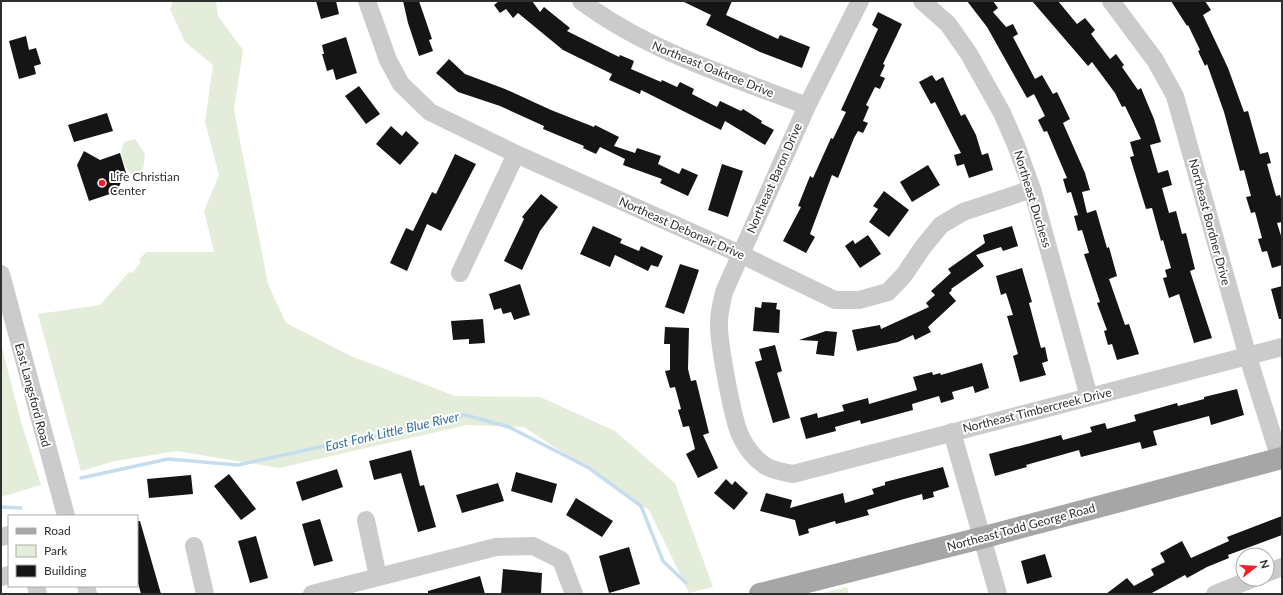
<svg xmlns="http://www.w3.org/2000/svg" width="1283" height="595" viewBox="0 0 1283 595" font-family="Lato,sans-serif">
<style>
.green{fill:#e4edda}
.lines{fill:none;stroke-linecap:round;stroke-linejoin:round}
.stream{stroke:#c5ddef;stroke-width:3.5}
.building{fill:#151515}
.minor{stroke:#cbcbcb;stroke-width:18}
.major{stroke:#a6a6a6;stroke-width:22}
.poi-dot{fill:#f61f27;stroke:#fff;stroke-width:1.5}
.labels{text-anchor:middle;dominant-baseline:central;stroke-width:4;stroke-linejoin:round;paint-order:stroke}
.street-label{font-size:12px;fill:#2e2e2e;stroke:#fff}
.poi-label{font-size:12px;fill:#2e2e2e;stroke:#fff;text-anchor:start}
.water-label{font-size:13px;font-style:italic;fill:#346e98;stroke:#fff}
</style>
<rect width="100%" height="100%" fill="#fff"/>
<path class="green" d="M173,1H216L218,16L243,50L234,110L268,284L286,323L351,356L455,396L540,397L615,431L675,483L713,587L689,593L649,510L524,427L467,425L279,468L177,451L115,461L81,471L38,314L100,305L129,272L132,273L141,262L139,260L146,252H214L204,211L219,175L205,122L213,65L185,42L170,9Z
M135,139L145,154L144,165L138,181C126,170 117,159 124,142Z
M1,344L22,425L41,485L1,497Z
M847,587L849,594H819Z"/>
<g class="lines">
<path class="stream" d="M81,478L168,459L238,465L465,415L509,427L589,468L641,506L663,561L686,583
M1,507L21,508"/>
</g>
<path class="building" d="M316,1H336L339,14L321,19Z
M403,1H419L432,39L429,40L433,51L419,56L408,23Z
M499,1H532L540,12L544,7L570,28L567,31L619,57L620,55L634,61L631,69L661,82L662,80L677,87L680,82L694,89L692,94L717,107L720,101L741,111L743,109L762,121L761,123L774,130L765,145L725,121L721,130L641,90L640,94L609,80L612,74L563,50L518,13L513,18L506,9L500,13L494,5Z
M682,1H732L726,15L778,39L780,35L810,47L802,68L760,52L706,25L711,15Z
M967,1H993L998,8L993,12L1006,27L1013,24L1018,34L1013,37L1035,79L1042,75L1053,94L1057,92L1070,119L1063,123L1085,173L1090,190L1082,192L1087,213L1096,210L1107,248L1109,247L1117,276L1109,279L1125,325L1129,324L1139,354L1117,360L1112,344L1108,345L1104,331L1107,330L1097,303L1100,302L1084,254L1089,253L1082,230L1078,231L1074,216L1078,215L1071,192L1067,193L1063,179L1067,178L1047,131L1044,132L1038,120L1045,116L1034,94L1027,98L987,27Z
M1032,1H1058L1077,24L1085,18L1095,30L1091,34L1110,59L1116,54L1124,65L1122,67L1138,90L1141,88L1154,119L1161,142L1150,145L1158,173L1168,170L1172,185L1162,188L1169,213L1176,211L1182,234L1186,233L1195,269L1190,271L1212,338L1194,343L1179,294L1169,298L1163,278L1167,277L1165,270L1171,268L1163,240L1161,241L1152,208L1146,209L1130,157L1134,156L1130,142L1141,139L1125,106L1122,107L1115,93L1092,62L1088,66Z
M1171,1H1205L1211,10L1203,15L1228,68L1244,112L1248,111L1260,154L1268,152L1271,163L1267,164L1276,196L1280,195L1282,203V222L1277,223L1282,239V265L1272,268L1267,251L1262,252L1258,239L1262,238L1255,212L1251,213L1246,197L1251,196L1244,170L1240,171L1224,112L1207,64L1205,66L1198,51L1200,50L1188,25L1187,26Z
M878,12L902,24L883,64L885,65L880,76L885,78L880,89L875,87L866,105L869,107L863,121L868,123L863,133L858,131L854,138L838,178L832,175L810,234L815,237L806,253L783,241L801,207L798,206L810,176L813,178L831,138L833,139L846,112L841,110L878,29L872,25Z
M26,36L29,50L36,48L41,64L34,66L36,74L19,79L9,41Z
M346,37L357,73L336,80L333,69L327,71L322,54H324L322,45Z
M449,59L465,74L505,89L551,110L594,127L595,125L619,137L614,146L635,153L637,148L661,156L658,164L679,174L682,168L698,175L688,196L660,183L662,179L623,165L625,159L600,147L596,154L583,148L584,146L543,129L544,126L500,106L458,92L436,73Z
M932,75L936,81L943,77L961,116L965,114L976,135L982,155L988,153L993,170L969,178L964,164L957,166L954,155L961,153L935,102L931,104L919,82Z
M359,86L380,114L366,124L345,96Z
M107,113L113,131L74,142L68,125Z
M391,126L402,136L406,131L419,143L400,165L376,144Z
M84,151L100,160L120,153L126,173L116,192L89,201L77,165Z
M455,154L476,164L441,231L427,224L407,271L390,263L406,228L413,231L432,192L436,194Z
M722,164L743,171L728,217L708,210Z
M928,165L940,185L912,202L900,182Z
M884,191L909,210L889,237L869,222L878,209L873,206Z
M541,194L558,207L540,231L522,270L504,261L524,219L522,217Z
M593,226L622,239L620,243L639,251L641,246L663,256L658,267L651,265L648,271L615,255L610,267L580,254Z
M1012,226L1018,246L1003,251L1001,247L976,255L984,266L951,289L952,290L949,293L956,301L928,327L931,332L915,340L913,335L898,342L857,351L852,330L880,325L881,329L929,307L926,303L935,295L931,291L951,273L948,269L985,243L983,235Z
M868,235L881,254L860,268L845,246L853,240L855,244Z
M680,264L699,270L684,314L665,307Z
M1022,268L1032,302L1029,303L1041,348L1045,347L1048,361L1042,363L1046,375L1020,382L1013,356L1018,354L1007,316L1013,315L1006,293L1001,295L996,276Z
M520,284L530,315L514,320L511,312L503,314L501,308L494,310L489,294Z
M1282,286V319H1279L1271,289Z
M762,302L777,303L776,309L780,310L779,333L753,331L755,307L761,308Z
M483,319L485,343L469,344V339L453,340L451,321Z
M665,327L689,328L688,369L691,381L696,380L709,433L703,435L718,468L698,478L686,454L695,449L689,426L683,427L678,410L681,409L675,387L670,388L665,371L670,370V344H664Z
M826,331L837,332L834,356L816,354L818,341L799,340Z
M775,345L782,371L777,373L790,418L773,423L755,362L762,360L759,349Z
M982,363L989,388L975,393L973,386L952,392L954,399L941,403L939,396L912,404L913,410L861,424L860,420L835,427L836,431L806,439L800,418L817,413L818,418L844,411L842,405L868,398L869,404L917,390L913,377L932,372L933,375L940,373L941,375Z
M1237,389L1244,415L1211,425L1209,416L1153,431L1157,445L1142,449L1140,442L1081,457L1079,450L1026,465L1027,467L995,476L989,454L1061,435L1063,440L1092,432L1090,427L1105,423L1107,429L1136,421L1134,415L1177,403L1178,406L1204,399V397Z
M411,450L420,486L424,485L436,527L418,532L401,473L374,480L369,461Z
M943,467L949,487L933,492L934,497L923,500L922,494L904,499L867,510L869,515L836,524L835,521L808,529L809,533L799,536L795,520L760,511L766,493L792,500L790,508L843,493L845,503L874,494L872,489L885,485V482Z
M337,469L343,487L302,501L296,482Z
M516,472L557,484L552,503L511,491Z
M229,474L256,509L241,520L214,486Z
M191,475L193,494L149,498L147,479Z
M726,479L732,485L735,481L748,493L734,510L714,493Z
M498,483L504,501L462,513L456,495Z
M576,498L613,521L602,537L566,515Z
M1282,516V535L1228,555L1229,558L1207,567L1187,578L1185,575L1150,594H1106L1127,578L1134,586L1154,575L1151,569L1165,562L1160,553L1182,541L1191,558L1229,541L1227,537Z
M320,519L333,561L314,566L302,524Z
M137,521H140L161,594H141L137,579Z
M256,536L268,578L250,583L238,541Z
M629,547L640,584L609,593L599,556Z
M1045,554L1052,577L1027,584L1021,561Z
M503,569L542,573L541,594H501Z
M480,576L485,594H428V591Z"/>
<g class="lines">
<path class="minor" d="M367,1L388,60L401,84L430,112L516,154L740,254L835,300H859L888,292L904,275L923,247L941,225L963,212L1032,189
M581,1C648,51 729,76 807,106
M860,1L807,106L724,292C722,302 719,312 719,322C718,340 733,422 741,437C746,447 754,458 764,465C772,471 784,472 793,474L1282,347
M922,1L948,24L969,54L1002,113L1016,145L1032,189L1089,397
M1111,1L1155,60L1175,96L1248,357L1280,459
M460,273L516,154
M1,274L66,516
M952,432L998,594
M366,520L378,577
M1,537L9,535
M194,546L205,594
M1267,573L1282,567
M1,577L9,575
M36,586L38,594
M86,586L88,594
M312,594L496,547L533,546L561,560L574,594
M1215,594L1252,579"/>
<path class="major" d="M760,594L981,538L1282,458"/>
</g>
<circle class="poi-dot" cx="102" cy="183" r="4"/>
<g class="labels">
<g class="street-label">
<text transform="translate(713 69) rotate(22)">Northeast Oaktree Drive</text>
<text transform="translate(774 178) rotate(-66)">Northeast Baron Drive</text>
<text transform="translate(1033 199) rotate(73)">Northeast Duchess</text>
<text transform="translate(1210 222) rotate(75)">Northeast Bordner Drive</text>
<text transform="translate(682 228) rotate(24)">Northeast Debonair Drive</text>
<text transform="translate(33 395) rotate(75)">East Langsford Road</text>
<text transform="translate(1037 410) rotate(-14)">Northeast Timbercreek Drive</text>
<text transform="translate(1021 527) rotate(-15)">Northeast Todd George Road</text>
</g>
<g class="poi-label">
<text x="110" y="176">Life Christian<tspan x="110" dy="14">Center</tspan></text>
</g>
<g class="water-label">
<text transform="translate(392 431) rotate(-13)">East Fork Little Blue River</text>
</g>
</g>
<rect width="1283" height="595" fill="none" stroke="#2e2e2e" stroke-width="4"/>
<rect x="8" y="515" width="130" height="72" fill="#ffffff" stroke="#ababab"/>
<rect x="16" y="528" width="20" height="6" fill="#a6a6a6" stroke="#ababab"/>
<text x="44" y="535" font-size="12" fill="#2e2e2e">Road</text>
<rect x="16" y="545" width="20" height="12" fill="#e4edda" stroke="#ababab"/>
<text x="44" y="555" font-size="12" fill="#2e2e2e">Park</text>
<rect x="16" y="565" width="20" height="12" fill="#151515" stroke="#ababab"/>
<text x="44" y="575" font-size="12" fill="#2e2e2e">Building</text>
<g transform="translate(1255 567) rotate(73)"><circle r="19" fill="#ffffff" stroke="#ababab"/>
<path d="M0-3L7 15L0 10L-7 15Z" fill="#f61f27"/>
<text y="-6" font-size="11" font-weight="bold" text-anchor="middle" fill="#2e2e2e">N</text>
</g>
</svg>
